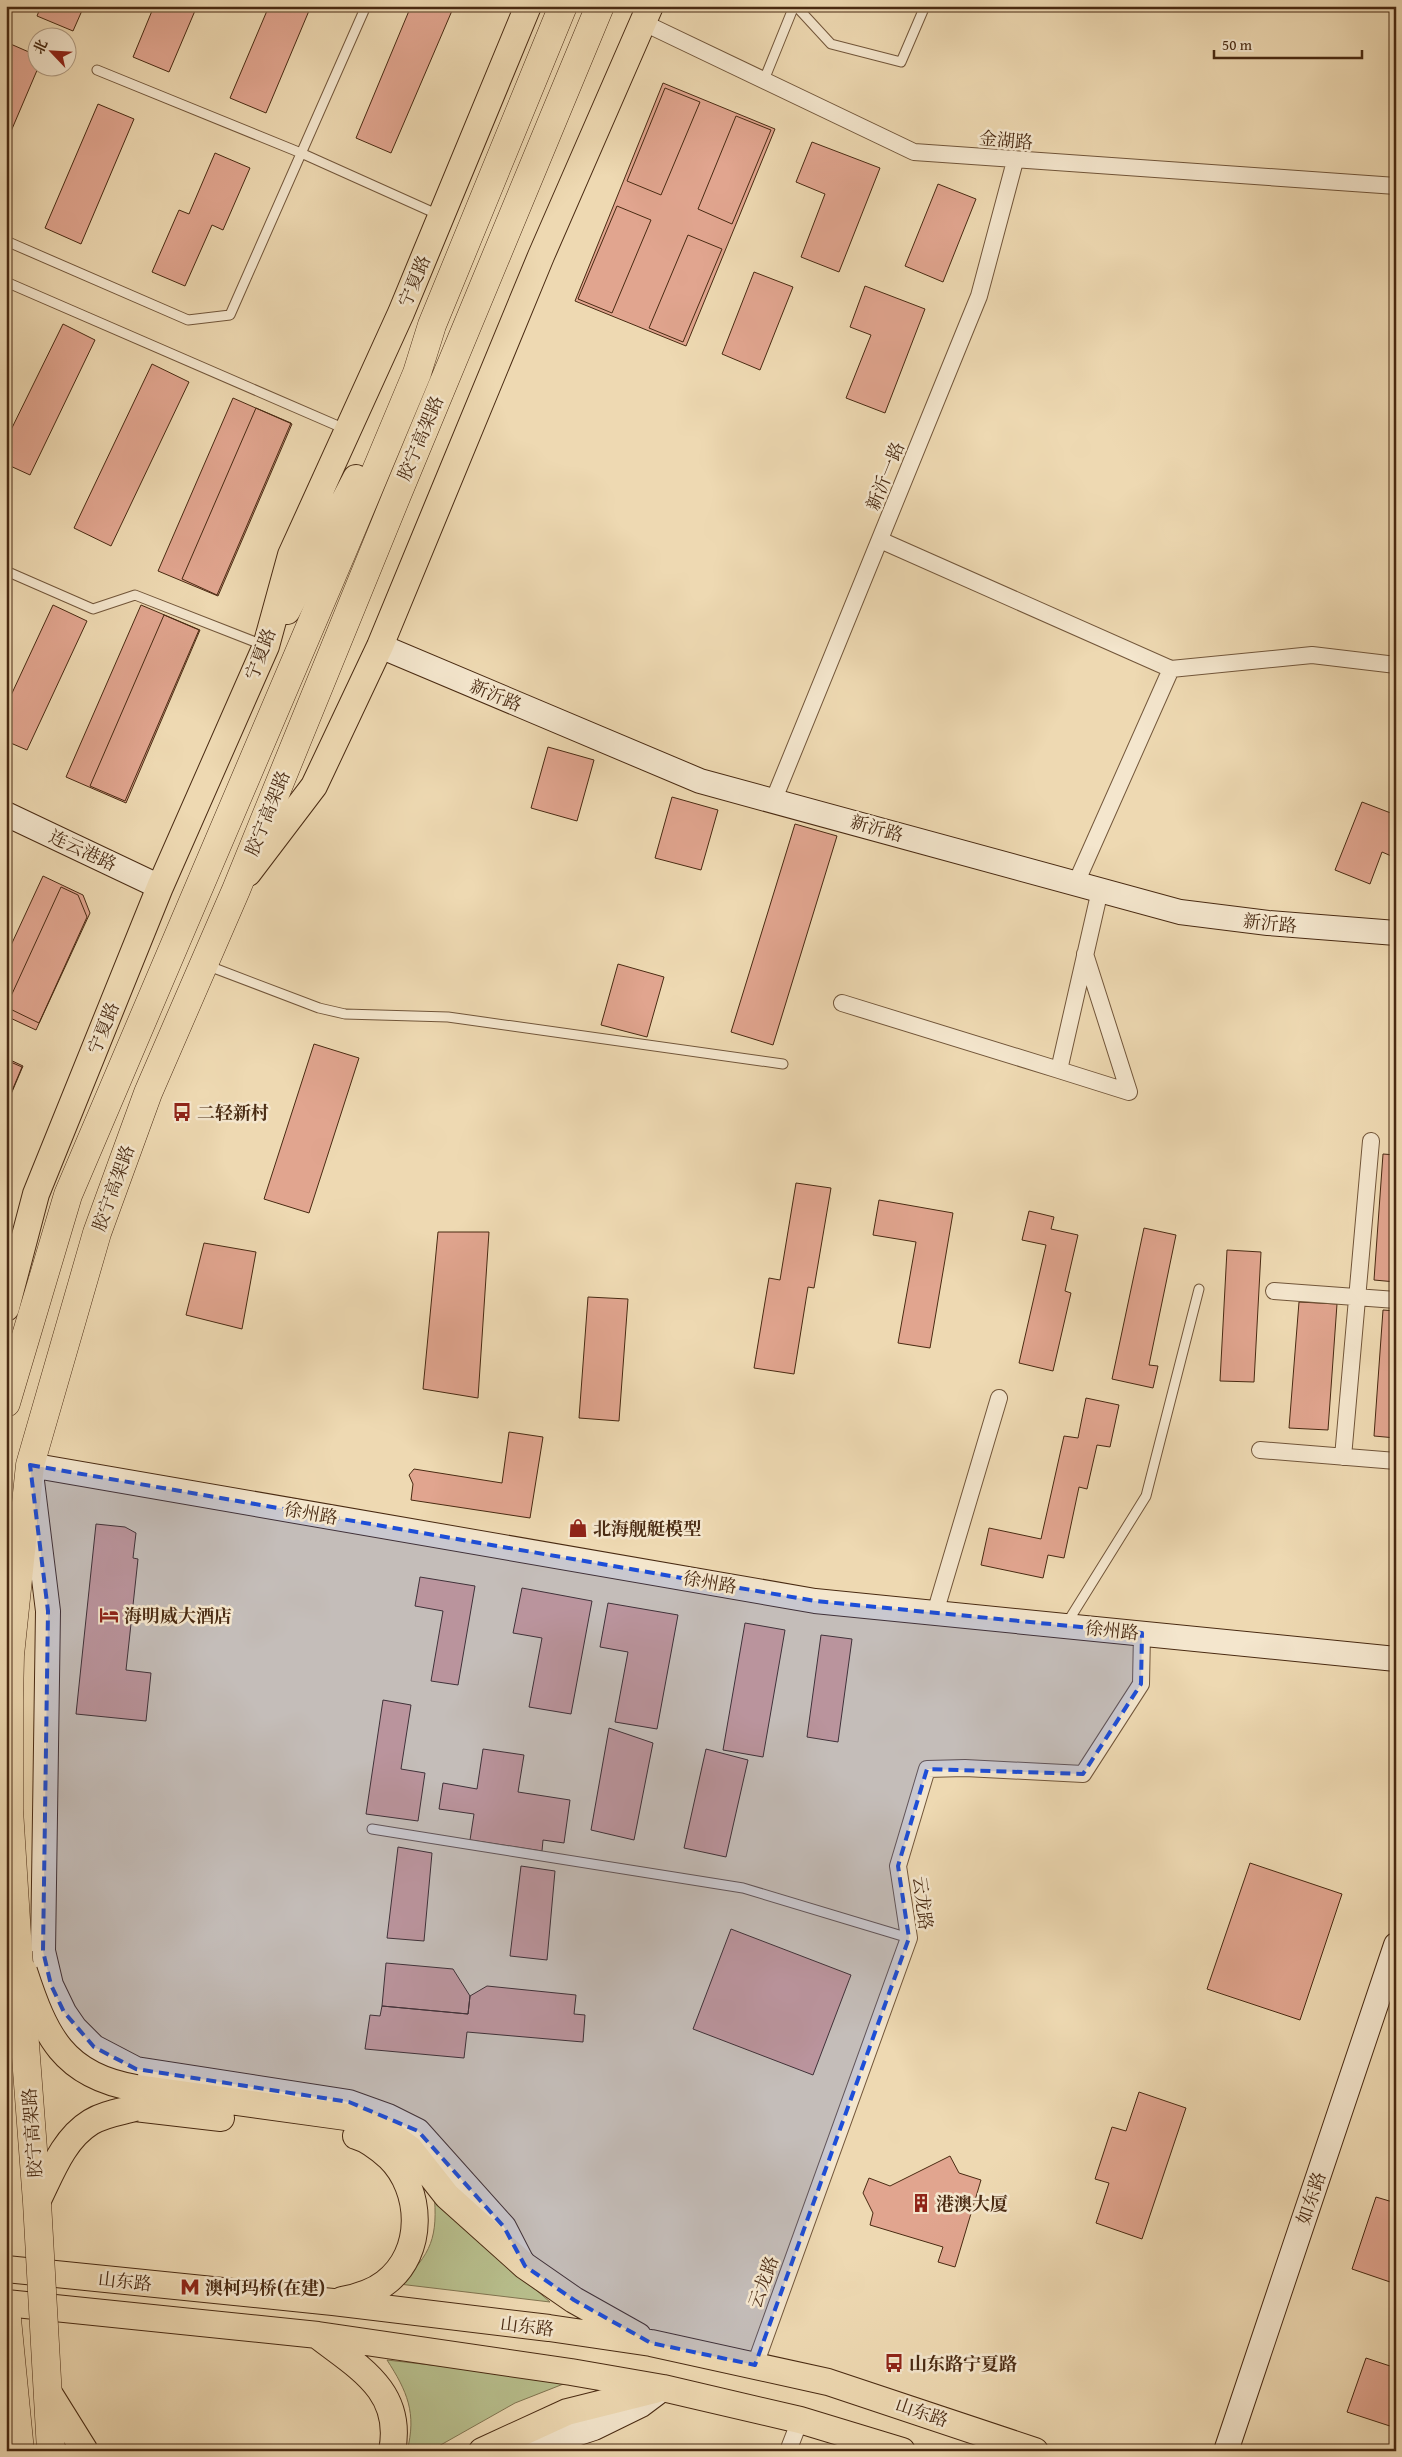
<svg xmlns="http://www.w3.org/2000/svg" width="1402" height="2457" viewBox="0 0 1402 2457" font-family="'Gentium Book Plus','Noto Serif SC',serif">
<style>
.green{fill:#b8bf8d;stroke:#807450}
.building{fill:#e1a58f;stroke:#492a12}
.lines{fill:none;stroke-linecap:round;stroke-linejoin:round}
.lane-casing{stroke:#72563a;stroke-width:11}
.street-casing{stroke:#72563a;stroke-width:18}
.secondary-casing{stroke:#492a12;stroke-width:26}
.primary-casing{stroke:#492a12;stroke-width:28}
.highway-casing{stroke:#492a12;stroke-width:29}
.lane{stroke:#f4e6cd;stroke-width:9}
.street{stroke:#f4e6cd;stroke-width:16}
.secondary{stroke:#f4e6cd;stroke-width:24}
.primary{stroke:#eed9b2;stroke-width:26}
.highway{stroke:#eed9b2;stroke-width:28}
.primary-bridge-casing{stroke:#492a12;stroke-width:28;stroke-linecap:butt}
.highway-bridge-casing{stroke:#492a12;stroke-width:29;stroke-linecap:butt}
.primary-bridge{stroke:#eed9b2;stroke-width:26}
.highway-bridge{stroke:#eed9b2;stroke-width:28}
.marked{fill:#1d4ed8;fill-opacity:0.2;stroke:#1d4ed8;stroke-width:4;stroke-dasharray:10 6;stroke-linejoin:round}
.labels{text-anchor:middle;dominant-baseline:central;stroke-width:5;stroke-linejoin:round;paint-order:stroke}
.street-label{font-size:18px;fill:#492a12;stroke:#f4e6cd}
.poi-label{font-size:18px;font-weight:bold;fill:#492a12;stroke:#f4e6cd;text-anchor:start}
</style>
<rect width="100%" height="100%" fill="#eed9b2"/>
<filter id="stains"><feTurbulence type="fractalNoise" baseFrequency=".004" numOctaves="4"/><feColorMatrix values="0 0 0 0 .2 0 0 0 0 .09 0 0 0 0 .02 0 0 0 .5 -.17"/></filter>
<radialGradient id="worn" r=".72"><stop offset=".6" stop-color="#630" stop-opacity="0"/><stop offset="1" stop-color="#630" stop-opacity=".3"/></radialGradient>
<path class="green" d="M434,2192L468,2231L550,2302L399,2284C432,2254 438,2237 434,2192Z
M387,2360L571,2381L515,2403L430,2451H407C417,2413 407,2391 387,2360Z"/>
<path class="building" d="M41,6H84L73,31L37,16Z
M154,6H197L169,72L133,57Z
M269,6H311L266,113L230,98Z
M411,6H454L391,153L356,138Z
M6,42L38,56V68L6,143Z
M663,83L775,129L686,346L575,301Z
M665,88L700,102L661,195L627,181Z
M98,104L134,119L81,244L45,228Z
M736,116L771,130L732,224L698,209Z
M812,142L880,168L839,272L801,257L825,194L796,182Z
M215,153L250,168L223,230L212,225L185,286L152,272L179,210L189,214Z
M938,184L976,199L943,282L905,266Z
M617,206L651,220L612,313L578,299Z
M688,235L722,249L683,342L649,328Z
M754,272L793,287L760,370L722,354Z
M865,286L925,309L885,413L846,398L871,335L850,327Z
M63,324L95,340L30,475L6,464V440Z
M152,364L189,382L111,546L74,528Z
M233,398L292,424L218,596L158,571Z
M256,408L291,423L217,595L182,579Z
M53,605L87,621L27,750L6,741V706Z
M141,605L200,630L126,803L66,777Z
M164,615L199,630L125,801L90,786Z
M548,747L594,760L577,821L531,808Z
M672,797L718,810L701,870L655,858Z
M1362,802L1396,815V858L1382,852L1370,884L1335,870Z
M795,824L837,836L773,1045L731,1032Z
M43,876L83,895L90,913L36,1030L6,1016V956Z
M61,887L78,895L87,917L39,1023L6,1007Z
M618,964L664,977L647,1037L601,1025Z
M314,1044L359,1058L309,1213L264,1199Z
M6,1058L23,1066L6,1106Z
M6,1060L22,1067L6,1105Z
M1383,1154L1396,1155V1282L1374,1280Z
M796,1183L831,1188L814,1288L808,1287L794,1374L754,1368L769,1278L780,1280Z
M879,1200L953,1213L930,1348L898,1343L916,1242L873,1235Z
M1029,1211L1054,1217L1051,1229L1078,1235L1065,1291L1071,1293L1053,1371L1019,1363L1046,1245L1022,1240Z
M1144,1228L1176,1235L1149,1365L1158,1366L1153,1388L1112,1379Z
M438,1232H489L478,1398L423,1389Z
M204,1243L256,1252L242,1329L186,1315Z
M1227,1250L1261,1252L1254,1382L1220,1381Z
M588,1297L628,1299L619,1421L579,1418Z
M1299,1302L1337,1304L1328,1430L1289,1428Z
M1383,1310L1396,1311V1438L1374,1436Z
M1086,1398L1119,1405L1110,1447L1097,1445L1087,1489L1079,1487L1064,1558L1048,1555L1043,1578L981,1565L989,1528L1041,1539L1064,1436L1078,1438Z
M509,1432L543,1437L530,1518L411,1500L413,1484L409,1475L414,1469L502,1483Z
M96,1524L125,1527L136,1533L133,1558L138,1559L126,1670L151,1673L146,1721L76,1714Z
M420,1577L475,1586L458,1685L431,1681L443,1611L415,1606Z
M522,1588L592,1601L571,1714L529,1707L542,1638L513,1633Z
M608,1603L678,1615L657,1729L615,1722L628,1652L600,1647Z
M745,1623L785,1630L763,1757L723,1750Z
M821,1635L852,1639L838,1742L807,1737Z
M383,1700L411,1705L401,1769L425,1773L418,1821L366,1814Z
M609,1728L653,1743L634,1840L591,1830Z
M483,1749L524,1755L518,1792L570,1800L564,1843L543,1840L542,1851L470,1840L474,1814L439,1809L443,1783L477,1789Z
M706,1749L748,1760L726,1857L684,1848Z
M398,1847L432,1853L424,1941L387,1938Z
M1250,1863L1342,1894L1300,2020L1207,1989Z
M521,1866L555,1871L547,1960L510,1956Z
M731,1929L851,1975L813,2075L693,2029Z
M386,1963L453,1969L470,1996L468,2014L382,2006Z
M487,1986L576,1995L574,2014L585,2015L583,2042L467,2032L464,2058L365,2049L370,2015L380,2016L382,2006L468,2014L470,1996Z
M1139,2092L1186,2108L1142,2239L1096,2223L1109,2183L1095,2179L1112,2127L1126,2131Z
M950,2156L959,2173L981,2180L955,2267L938,2262L943,2247L870,2225L873,2213L863,2193L869,2178L890,2186Z
M1376,2197L1396,2203V2284L1352,2269Z
M1366,2358L1396,2368V2428L1347,2412Z"/>
<g class="lines">
<g class="lane-casing">
<path id="lane" d="M796,6L831,44L901,62L925,6
M97,70L301,153L439,215
M764,80L794,6
M6,241L188,320L230,315L366,6
M6,282L345,429
M6,571L93,609L135,595L263,645
M206,965L319,1008L345,1014L448,1017L783,1064
M1067,1623L1146,1496L1199,1289
M372,1829L743,1888L909,1938"/>
</g>
<g class="street-casing">
<path id="street" d="M642,22L914,152L1396,186
M880,540L1171,669L1312,655L1396,665
M774,799L979,296L1015,161
M1076,883L1171,669
M1085,954L1129,1092L1059,1070L1100,890
M842,1003L1059,1070
M1274,1291L1396,1300
M1260,1450L1396,1461
M1343,1457L1371,1141
M935,1613L999,1398
M755,2365L909,1938L898,1866L927,1769L965,1768L1083,1774L1141,1684L1142,1633
M788,2451L800,2420"/>
</g>
<g class="secondary-casing">
<path id="secondary" d="M380,646L700,781L1180,912L1268,923L1396,933
M6,814L160,887
M521,2260L504,2227L418,2131L388,2116L349,2102L136,2069L94,2047L75,2028L64,2012L51,1985L43,1951L48,1611L30,1465L815,1601L1396,1659
M524,2451L594,2428L641,2405L657,2393
M1226,2451L1396,1945"/>
</g>
<g class="primary-casing">
<path id="primary" d="M287,611L356,478
M248,873L314,786L380,646L541,256L650,6
M6,1308L36,1194L160,887L266,646L291,555L401,313L528,6
M136,2088L353,2118L383,2129L410,2149L447,2196L525,2266L574,2300L638,2336
M135,2108L221,2118
M6,2269L333,2302L549,2328L651,2343L828,2382L1035,2451
M342,2300C358,2297 372,2293 385,2283C425,2253 423,2190 389,2157C380,2149 367,2139 356,2136
M6,2303L318,2335L571,2372L663,2388L800,2420L902,2451
M318,2336C358,2367 404,2391 392,2451
M482,2451L567,2412L655,2390"/>
</g>
<g class="highway-casing">
<path id="highway" d="M6,1403L68,1195L342,552L417,373L432,325L563,6
M18,1952L9,1810V1700L10,1655L30,1465L97,1233L148,1093L236,890L397,495L600,6
M6,2309L20,2451"/>
</g>
<use href="#lane" class="lane"/>
<use href="#street" class="street"/>
<use href="#secondary" class="secondary"/>
<use href="#primary" class="primary"/>
<use href="#highway" class="highway"/>
<g class="primary-bridge-casing">
<path id="primary-bridge" d="M24,1971C45,2035 63,2076 136,2088
M37,2202C51,2174 63,2139 91,2122C104,2114 120,2112 135,2108
M47,2390L85,2451"/>
</g>
<g class="highway-bridge-casing">
<path id="highway-bridge" d="M18,1952L37,2202L51,2451"/>
</g>
<use href="#primary-bridge" class="primary-bridge"/>
<use href="#highway-bridge" class="highway-bridge"/>
</g>
<path class="marked" d="M30,1465L815,1601L1142,1633L1141,1684L1083,1774L927,1769L898,1866L909,1938L755,2365L651,2343L574,2300L525,2266L504,2227L418,2131L349,2102L136,2069L94,2047L64,2012L51,1985L43,1951L48,1611Z"/>
<defs>
<g id="bus-bare" transform="scale(1.5)"><path d="M-5-6H5V4H4V6H2V4H-2V6H-4V4H-5ZM-3.5-4V0h7V-4ZM-3.5 1.2v1.5H-2V1.2ZM2 1.2v1.5H3.5V1.2Z" fill="#8f2418" stroke="#f4e6cd" stroke-width="2.5" paint-order="stroke"/></g>
<g id="shop-bare" transform="scale(1.5)"><path d="M-5-2.5h2.3a2.7 3.5 0 0 1 5.4 0H5L5.5 6h-11ZM-1.5-2.5h3a1.5 2.3 0 0 0-3 0Z" fill="#8f2418" stroke="#f4e6cd" stroke-width="2.5" paint-order="stroke"/></g>
<g id="hotel-bare" transform="scale(1.5)"><path d="M-6-4.5h1.5V1H6V5H4.5V3h-9V5H-6ZM-4 0a1.8 1.8 0 1 1 3.6 0ZM.5 0V-2.5h3Q6-2.5 6 0Z" fill="#8f2418" stroke="#f4e6cd" stroke-width="2.5" paint-order="stroke"/></g>
<g id="building-bare" transform="scale(1.5)"><path d="M-4-6H4V6H1V3H-1V6H-4ZM-2.5-4.3h1.7v1.8h-1.7ZM.8-4.3h1.7v1.8H.8ZM-2.5-1h1.7V.8h-1.7ZM.8-1h1.7V.8H.8Z" fill="#8f2418" stroke="#f4e6cd" stroke-width="2.5" paint-order="stroke"/></g>
<g id="metro-bare" transform="scale(1.5)"><path d="M-5.5 5V-5H-3L0 0L3-5H5.5V5H3V-.5L0 4L-3-.5V5Z" fill="#8f2418" stroke="#f4e6cd" stroke-width="2.5" paint-order="stroke"/></g>
</defs>
<g fill-rule="evenodd">
<use href="#bus-bare" x="182" y="1112"/>
<use href="#shop-bare" x="578" y="1528"/>
<use href="#hotel-bare" x="109" y="1615"/>
<use href="#building-bare" x="921" y="2203"/>
<use href="#metro-bare" x="190" y="2287"/>
<use href="#bus-bare" x="894" y="2363"/>
</g>
<g class="labels">
<g class="street-label">
<text transform="translate(1006 140) rotate(5)">金湖路</text>
<text transform="translate(414 281) rotate(-67)">宁夏路</text>
<text transform="translate(420 438) rotate(-67)">胶宁高架路</text>
<text transform="translate(885 476) rotate(-68)">新沂一路</text>
<text transform="translate(260 654) rotate(-69)">宁夏路</text>
<text transform="translate(496 695) rotate(23)">新沂路</text>
<text transform="translate(267 813) rotate(-68)">胶宁高架路</text>
<text transform="translate(877 828) rotate(16)">新沂路</text>
<text transform="translate(83 850) rotate(25)">连云港路</text>
<text transform="translate(1270 923) rotate(6)">新沂路</text>
<text transform="translate(103 1028) rotate(-68)">宁夏路</text>
<text transform="translate(113 1188) rotate(-70)">胶宁高架路</text>
<text transform="translate(311 1513) rotate(10)">徐州路</text>
<text transform="translate(710 1582) rotate(10)">徐州路</text>
<text transform="translate(1112 1630) rotate(6)">徐州路</text>
<text transform="translate(923 1903) rotate(83)">云龙路</text>
<text transform="translate(32 2133) rotate(-94)">胶宁高架路</text>
<text transform="translate(1311 2198) rotate(-71)">如东路</text>
<text transform="translate(125 2281) rotate(6)">山东路</text>
<text transform="translate(763 2282) rotate(-70)">云龙路</text>
<text transform="translate(527 2326) rotate(7)">山东路</text>
<text transform="translate(922 2412) rotate(19)">山东路</text>
</g>
<g class="poi-label">
<text x="197" y="1112">二轻新村</text>
<text x="593" y="1528">北海舰艇模型</text>
<text x="124" y="1615">海明威大酒店</text>
<text x="936" y="2203">港澳大厦</text>
<text x="205" y="2287">澳柯玛桥(在建)</text>
<text x="909" y="2363">山东路宁夏路</text>
</g>
</g>
<rect width="1402" height="2457" fill="none" stroke="#eed9b2" stroke-width="25"/>
<rect x="8" y="8" width="1387" height="2442" fill="none" stroke="#492a12" stroke-width="2.5"/>
<rect x="12" y="12" width="1377" height="2432" fill="none" stroke="#492a12"/>
<g transform="translate(52 52) rotate(295)"><circle r="24" fill="#f4e6cd" stroke="#b09b82"/>
<path d="M0-4L9 19L0 12L-9 19Z" fill="#8f2418"/>
<text y="-8" font-size="14" font-weight="bold" text-anchor="middle" fill="#492a12">北</text>
</g>
<path d="M1214 50v8h148v-8" fill="none" stroke="#492a12" stroke-width="2.5"/>
<text x="1222" y="50" font-size="15" fill="#492a12" stroke="#f4e6cd" stroke-width="4" paint-order="stroke">50 m</text>
<rect width="100%" height="100%" filter="url(#stains)"/>
<rect width="100%" height="100%" fill="url(#worn)"/>
</svg>
